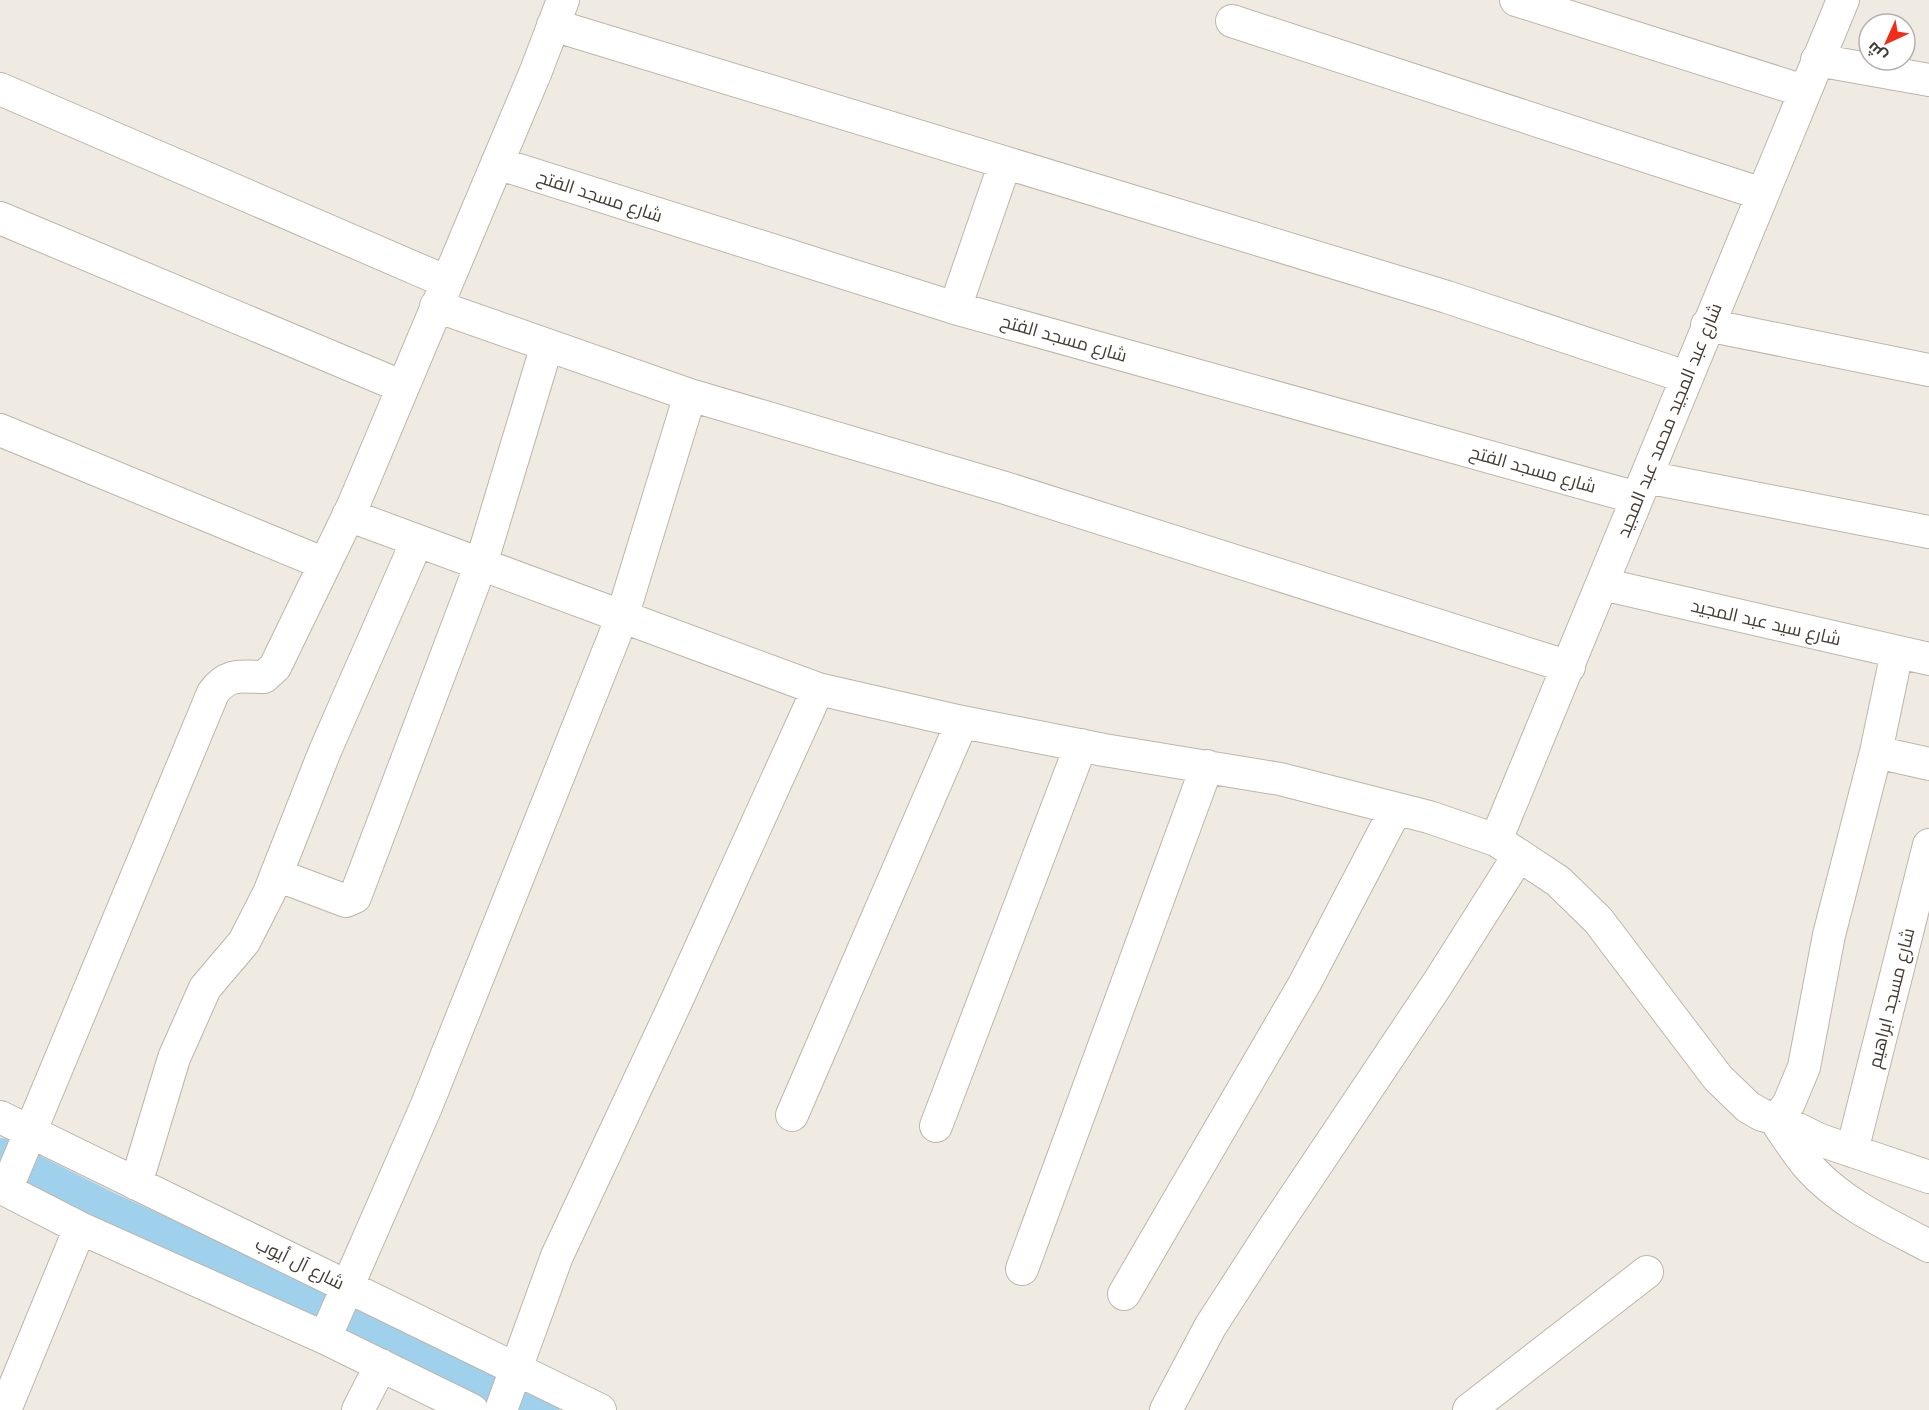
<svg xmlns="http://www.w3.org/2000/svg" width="1929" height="1410" viewBox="0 0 1929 1410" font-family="Inter,Cairo,sans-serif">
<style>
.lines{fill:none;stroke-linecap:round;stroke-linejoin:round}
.canal{stroke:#a0d1ec;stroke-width:38}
.street-casing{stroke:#beb5a9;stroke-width:34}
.street{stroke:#fff;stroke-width:32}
.labels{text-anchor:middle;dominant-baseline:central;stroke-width:4.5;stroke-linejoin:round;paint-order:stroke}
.street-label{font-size:18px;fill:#423b33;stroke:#fff}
</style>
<rect width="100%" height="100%" fill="#f0ebe2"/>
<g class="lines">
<path class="canal" d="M0,1157L106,1210L540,1410"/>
<g class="street-casing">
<path id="street" d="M1516,0L1804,91
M1232,21L1762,194
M553,25L1447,297L1686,377
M1817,60L1929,80
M0,89L447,282
M497,163L955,308L1637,498
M0,218L403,387
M436,306L690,395L1002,487L1569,667
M955,308L1005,163
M1707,325L1929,370
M0,430L325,564
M1646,477L1929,532
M348,515L818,689L962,722L1104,750L1280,779L1429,817L1496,840L1558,881L1598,920L1718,1078L1748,1107L1762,1115L1774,1118L1782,1113L1789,1103L1804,1067L1829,935L1876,752L1897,652
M1602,584L1929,659
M1876,752L1929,764
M1496,840L1843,0
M277,875L346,901L355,897L481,564L547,345
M792,1115L962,722
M0,1117L600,1410
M1774,1118C1785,1134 1796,1152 1809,1167C1841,1203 1887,1224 1929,1246
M1777,1119L1820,1140L1929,1177
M936,1126L1081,745
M1852,1151L1929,845
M136,1184L174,1058L205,988L244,942L269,893L325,751L417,541
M0,1187L80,1228L325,1338L472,1410
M6,1190L213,693C228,672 242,677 264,677L275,667L353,506L536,71L563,0
M1022,1269L1207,766
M1124,1294L1305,983L1396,809
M325,1338L426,1107L622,617L690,395
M5,1410L80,1228
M358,1410L381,1365
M501,1410L557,1256L676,1002L818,689
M1166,1410L1210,1327L1270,1234L1438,983L1519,855
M1469,1410L1647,1272"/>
</g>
<use href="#street" class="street"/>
</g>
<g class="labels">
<g class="street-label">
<text transform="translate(600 196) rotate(18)">شارع مسجد الفتح</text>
<text transform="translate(1064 338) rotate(16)">شارع مسجد الفتح</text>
<text transform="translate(1669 420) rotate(-68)">شارع عبد المجيد محمد عبد المجيد</text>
<text transform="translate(1533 469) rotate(16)">شارع مسجد الفتح</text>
<text transform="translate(1766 622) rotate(13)">شارع سيد عبد المجيد</text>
<text transform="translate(1891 998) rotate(-76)">شارع مسجد ابراهيم</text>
<text transform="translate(300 1263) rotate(26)">شارع آل أيوب</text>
</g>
</g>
<g transform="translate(1887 42) rotate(225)"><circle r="28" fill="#ffffff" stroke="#b3b1ad" stroke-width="1.5"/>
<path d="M0-4.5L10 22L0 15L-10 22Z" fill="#f12d19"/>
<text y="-9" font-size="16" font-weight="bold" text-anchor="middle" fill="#423b33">ش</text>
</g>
</svg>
